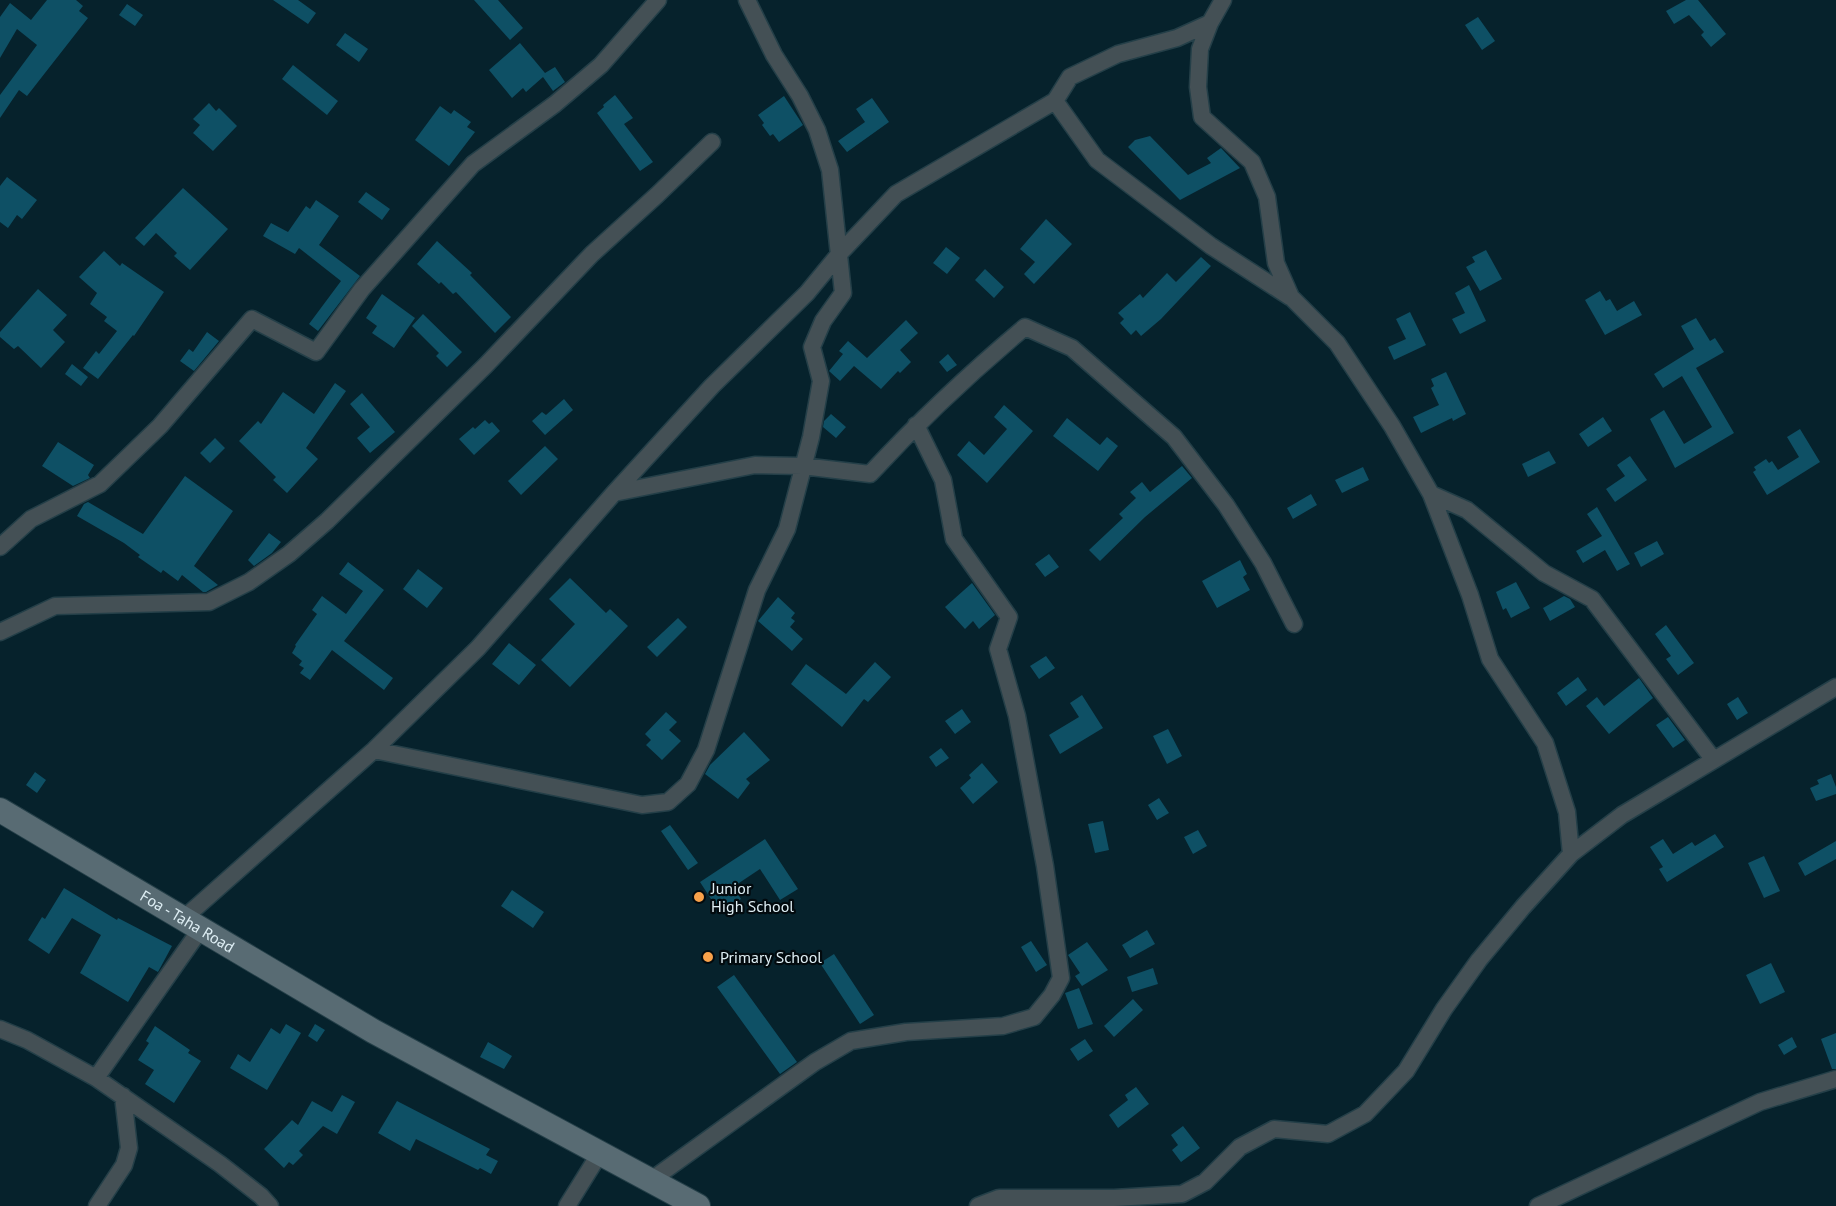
<svg xmlns="http://www.w3.org/2000/svg" width="1836" height="1206" font-family="'PT Sans',sans-serif">
  <style>
    .building { fill: #0e5065 }
    .lines { fill: none; stroke-linecap: round; stroke-linejoin: round }
    .street-casing { stroke: #243f48; stroke-width: 19 }
    .secondary-casing { stroke: #243f48; stroke-width: 26 }
    .street { stroke: #445055; stroke-width: 16 }
    .secondary { stroke: #586b73; stroke-width: 24 }
    .poi-dot { fill: #f8a14a; stroke: #020a0e; stroke-width: 2 }
    .labels { text-anchor: middle; dominant-baseline: central; stroke-width: 4.5; stroke-linejoin: round; paint-order: stroke }
    .poi-label { font-size: 16px; fill: #deeef4; stroke: #020a0e; text-anchor: start }
    .street-label { font-size: 16px; fill: #deeef4; stroke: #020a0e }
  </style>
  <rect width="100%" height="100%" fill="#06222c"/>
  <path class="building" d="M47 0H76L83 6 79 11 88 18 27 96 19 90 0 118V95L37 45 17 29 0 58V17L10 3 31 20Z
    M273 0H298L316 13 308 24Z
    M474 0H498L523 28 510 40Z
    M1686 0H1698L1726 34 1711 47 1701 35 1704 32 1689 15 1674 24 1666 11Z
    M127 4 143 15 135 26 119 15Z
    M1478 17 1495 41 1482 50 1465 25Z
    M345 33 368 49 359 62 336 45Z
    M520 43 545 73 555 67 565 82 553 91 543 77 526 92 523 88 512 98 489 70Z
    M293 65 338 101 327 115 282 79Z
    M615 95 633 118 624 124 653 162 640 171 597 113 604 107 603 105Z
    M784 96 803 125 779 142 773 134 770 136 762 125 764 123 758 115Z
    M872 98 889 122 847 152 838 141 865 122 856 109Z
    M209 103 216 111 219 108 237 126 213 151 193 133 200 125 193 119Z
    M440 106 451 114 454 110 471 122 467 127 475 132 449 166 415 140Z
    M1150 136 1188 175 1211 163 1207 158 1221 148 1240 168 1180 200 1128 147 1135 140Z
    M7 177 37 200 22 219 17 215 8 228 0 222V186Z
    M183 188 228 229 190 270 174 256 177 253 156 233 144 246 135 238Z
    M366 192 390 209 382 220 358 202Z
    M316 200 339 216 319 245 360 276 318 331 309 324 341 281 299 248 295 254 263 236 271 223 288 232 306 206 310 209Z
    M1046 219 1072 244 1034 284 1024 274 1035 262 1020 249Z
    M437 241 472 273 470 275 511 317 495 333 456 292 453 294 441 282 439 284 417 264Z
    M946 247 960 258 947 274 933 263Z
    M1486 250 1502 279 1480 291 1466 267 1475 262 1472 257Z
    M104 251 120 266 122 263 164 292 134 336 133 335 98 379 83 368 96 351 99 354 117 331 104 321 107 317 90 304 97 293 79 277Z
    M1201 257 1211 266 1161 319 1141 336 1136 330 1131 335 1120 323 1124 319 1118 313 1140 294 1143 298 1167 273 1176 282Z
    M985 269 1004 287 994 298 975 280Z
    M1469 285 1486 321 1460 334 1452 319 1465 313 1455 293Z
    M38 289 67 315 53 330 65 342 41 368 18 346 14 349 0 337V332Z
    M1600 291 1606 301 1610 299 1617 311 1634 301 1642 315 1605 335 1585 300Z
    M382 294 415 318 394 348 372 333 377 326 366 318Z
    M1410 312 1426 345 1394 360 1388 347 1406 339 1396 319Z
    M423 314 462 352 447 367 436 356 439 353 412 326Z
    M1696 318 1710 341 1715 338 1724 352 1696 368 1734 433 1675 468 1650 419 1664 410 1684 444 1712 427 1682 376 1663 388 1654 374 1694 349 1681 326Z
    M906 320 918 333 900 350 911 362 900 373 898 371 881 389 854 366 840 381 829 371 843 354 839 351 848 341 867 358Z
    M207 332 219 341 194 371 180 361 189 349 193 352Z
    M948 354 957 365 947 372 939 362Z
    M72 364 88 377 81 386 65 374Z
    M1446 372 1466 414 1453 421 1452 418 1421 433 1413 417 1439 405 1431 388 1434 386 1431 379Z
    M335 383 346 391 306 448 318 459 287 493 273 480 276 477 239 441 258 421 261 424 283 392 314 414Z
    M362 393 395 432 370 453 357 438 370 427 350 404Z
    M564 399 573 410 545 435 532 421 542 412 546 415Z
    M1004 405 1033 431 987 483 957 455 969 441 984 455 1007 429 994 417Z
    M831 414 846 427 836 438 823 427 824 421Z
    M1603 417 1612 431 1588 447 1579 434Z
    M1067 418 1100 445 1107 437 1118 446 1098 471 1053 436Z
    M485 420 489 424 492 422 500 431 474 455 459 439 473 427 475 429Z
    M1800 429 1820 462 1767 495 1753 472 1756 470 1754 467 1766 459 1769 463 1772 461 1778 470 1799 457 1787 437Z
    M215 438 225 448 210 463 200 453Z
    M58 442 94 465 88 475 90 478 73 486 42 466Z
    M545 446 558 459 521 495 508 481Z
    M1549 451 1556 463 1528 477 1522 464Z
    M1630 456 1647 480 1615 502 1606 489 1625 476 1617 465Z
    M1182 466 1192 478 1145 517 1100 561 1089 550 1123 518 1119 514 1136 498 1130 492 1142 482 1150 492Z
    M1363 467 1369 480 1342 493 1335 480Z
    M185 476 233 511 194 566 218 585 206 592H203L182 575 178 581 163 570 161 573 138 557 140 555 124 543 77 516 84 504 88 502 143 534Z
    M1311 494 1317 505 1293 519 1287 508Z
    M1597 507 1630 564 1617 571 1605 550 1583 563 1576 551 1602 536 1587 514Z
    M269 533 281 542 272 553 254 566 248 560Z
    M1657 541 1664 554 1641 567 1634 553Z
    M1049 554 1059 567 1045 577 1035 564Z
    M1240 560 1247 574 1243 577 1250 590 1217 608 1202 581Z
    M348 562 384 590 344 641 393 678 384 690 332 650 310 680 300 673 304 668 299 665 302 661 292 653 296 646 295 645 317 614 312 610 322 596 346 614 363 591 339 574Z
    M418 569 443 588 427 608 403 589Z
    M570 578 606 613 610 609 628 626 570 687 541 660 575 624 549 599Z
    M1516 582 1530 608 1511 618 1506 608 1503 610 1496 592Z
    M972 583 995 615 979 629 973 621 965 629 945 607Z
    M1564 596 1570 599 1575 607 1550 621 1543 608Z
    M778 597 795 613 791 618 795 621 790 627 803 639 792 651 758 621Z
    M678 618 687 627 657 657 647 647Z
    M1666 625 1694 663 1678 675 1666 659 1671 656 1655 634Z
    M509 643 536 665 519 685 492 664Z
    M1046 656 1055 668 1039 679 1030 666Z
    M875 662 891 677 868 702 864 699 842 727 791 684 806 664 846 694Z
    M1578 677 1587 690 1566 706 1557 693Z
    M1639 678 1653 698 1609 734 1586 706 1597 697 1604 706Z
    M1082 695 1103 728 1060 754 1049 735 1079 717 1070 703Z
    M1738 697 1748 713 1737 720 1727 704Z
    M962 709 971 722 955 734 945 721Z
    M666 712 677 722 669 730 681 741 662 760 646 745 651 740 645 734Z
    M1668 717 1685 740 1673 748 1656 725Z
    M1168 729 1182 756 1167 764 1153 736Z
    M744 732 770 760 746 779 750 783 738 799 705 774 710 765Z
    M941 748 949 758 936 767 929 757Z
    M982 763 998 782 973 804 960 788 971 778 969 775Z
    M35 772 46 780 37 793 26 785Z
    M1831 774 1836 787V794L1816 801 1810 788 1819 784 1817 780Z
    M1159 798 1169 813 1157 820 1148 805Z
    M1103 821 1109 850 1095 853 1088 824Z
    M670 825 698 863 688 870 661 831Z
    M1198 830 1207 846 1193 854 1184 837Z
    M1715 834 1724 847 1667 882 1659 869 1663 867 1650 847 1663 839 1673 854 1692 842 1695 846Z
    M765 839 798 889 780 900 760 869 733 887 741 899 720 913 700 882Z
    M1836 841V859L1805 876 1798 863Z
    M1764 856 1780 891 1764 898 1748 863Z
    M64 888 117 920 118 918 172 946 158 972 149 967 128 1002 80 973 101 935 72 918 49 954 28 940 42 917 45 919Z
    M512 890 544 912 533 928 501 906Z
    M1147 930 1155 944 1130 958 1122 945Z
    M1031 941 1047 965 1036 972 1021 947Z
    M1087 942 1108 970 1082 986 1075 976 1080 973 1068 955Z
    M834 954 874 1015 860 1024 820 963Z
    M1771 963 1785 992 1760 1004 1746 975Z
    M1153 968 1158 984 1132 992 1127 977Z
    M734 975 797 1062 780 1074 717 987Z
    M1079 988 1093 1024 1078 1029 1065 993Z
    M1133 999 1143 1010 1114 1037 1104 1026Z
    M286 1024 301 1033 267 1090 230 1068 238 1054 250 1062 271 1028 280 1034Z
    M315 1024 325 1030 317 1042 308 1036Z
    M155 1026 190 1050 188 1053 201 1061 174 1103 145 1084 154 1070 138 1060 149 1043 146 1041Z
    M1836 1033V1069H1832L1821 1039Z
    M1792 1037 1797 1047 1784 1055 1778 1045Z
    M1085 1039 1093 1051 1078 1061 1070 1049Z
    M488 1042 512 1056 504 1069 480 1057Z
    M1136 1087 1149 1104 1118 1128 1109 1115 1128 1100 1125 1095Z
    M342 1095 355 1102 337 1134 323 1126 299 1151 303 1155 293 1165 289 1162 284 1168 264 1149 292 1120 298 1125 312 1101 332 1112Z
    M397 1101 490 1149 486 1155 498 1161 491 1174 480 1168 478 1170 416 1139 410 1151 378 1133Z
    M1183 1126 1200 1148 1181 1162 1172 1150 1178 1145 1171 1135Z"/>
  <g class="lines">
    <g class="street-casing">
      <path id="street" d="M1223 0 1210 23 1200 49 1198 87 1202 117 1252 162 1267 197 1276 263 1291 297 1337 343 1392 426 1431 494 1470 595 1490 659 1545 743 1567 812 1571 854
        M1055 101 1097 160 1211 246 1290 297
        M614 493 755 465 802 466 870 474C919 421 970 373 1025 327L1072 348 1174 437 1226 505 1263 563 1294 624
        M1431 494 1467 510 1544 573 1592 599 1713 759
        M0 547 31 519 100 484 160 426 252 319 316 352 362 289 473 164 555 104 601 65 658 0
        M0 632 55 606 209 602 249 582 289 554 327 521 486 365 592 254 657 195 712 142
        M374 750 642 805 668 802 688 784 706 750 757 590 787 529 811 437 821 381 812 347 823 321 843 293 830 170 817 130 800 96 774 55 747 0
        M183 919 374 750 478 648 614 493 712 386 807 293 840 253 896 194 1055 101 1070 77 1118 54 1177 38 1210 23
        M0 1029 27 1040 96 1078 200 930
        M96 1078 220 1164 261 1196 270 1206
        M650 1181 815 1062 851 1041 906 1032 1003 1026 1034 1017 1052 995 1061 978 1045 866 1017 716 998 649 1009 617 954 539 943 480 916 425
        M97 1206 124 1165 129 1148 123 1096
        M567 1206 600 1153
        M978 1206 999 1198H1114L1182 1194 1205 1182 1240 1147 1274 1129 1328 1134 1365 1114 1406 1071 1444 1009 1479 960 1523 907 1571 854 1622 815 1836 687
        M1538 1206 1760 1102 1836 1079"/>
    </g>
    <g class="secondary-casing">
      <g id="secondary">
        <path id="s1" d="M0 810 373 1031 698 1206"/>
      </g>
    </g>
    <use href="#street" class="street"/>
    <use href="#secondary" class="secondary"/>
  </g>
  <g class="poi-dot">
    <circle cx="699" cy="897" r="6"/>
    <circle cx="708" cy="957" r="6"/>
  </g>
  <g class="labels">
    <g class="poi-label">
      <text x="711" y="888">Junior<tspan x="711" dy="18">High School</tspan></text>
      <text x="720" y="957">Primary School</text>
    </g>
    <g class="street-label">
      <text stroke="none"><textPath href="#s1" startOffset="218">Foa - Taha Road</textPath></text>
    </g>
  </g>
</svg>
